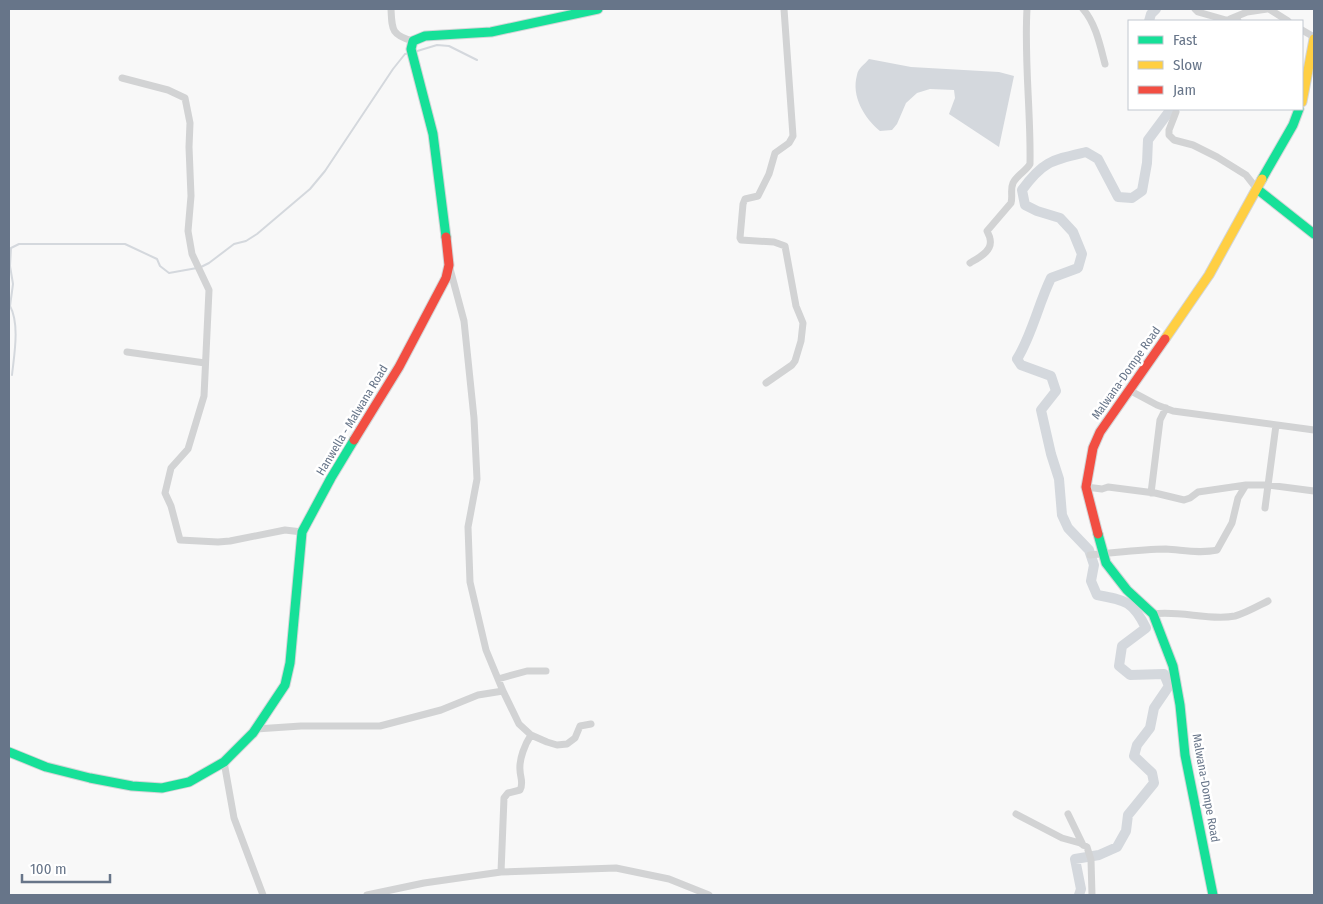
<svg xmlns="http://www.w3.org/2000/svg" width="1323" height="904" font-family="'Fira Sans Condensed',sans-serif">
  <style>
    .water { fill: #d4d8dd }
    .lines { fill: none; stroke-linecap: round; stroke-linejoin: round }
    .stream { stroke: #d4d8dd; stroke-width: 2 }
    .river { stroke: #d4d8dd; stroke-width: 10 }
    .fast-casing { stroke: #d3d5d7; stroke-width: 11 }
    .slow-casing { stroke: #d3d5d7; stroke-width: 11 }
    .jam-casing { stroke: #d3d5d7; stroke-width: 11 }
    .street { stroke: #d2d3d4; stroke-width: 7 }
    .fast { stroke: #16e098; stroke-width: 9 }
    .slow { stroke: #ffcf43; stroke-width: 9 }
    .jam { stroke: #f24e42; stroke-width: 9 }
    .labels { text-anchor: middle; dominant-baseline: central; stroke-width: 5; stroke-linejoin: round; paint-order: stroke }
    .street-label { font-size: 12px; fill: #677589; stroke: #fff }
  </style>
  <rect width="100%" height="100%" fill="#f8f8f8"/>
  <path class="water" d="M869 59 911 67 999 72 1014 76 999 147 949 114 955 98 954 90 930 89 917 93 906 103 897 124 892 130 880 131C864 118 851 96 857 75 858 68 865 64 869 59Z"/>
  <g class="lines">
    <path class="stream" d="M414 52 437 45 449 46 477 60
      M201 267 209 263 234 244 246 241 257 234 310 189 325 171 393 69 405 54 410 53
      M9 306H10L13 284 10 266 11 248 19 244H125L157 259 160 266 169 273 197 268
      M10 306C20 324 14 356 12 375"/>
    <path class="river" d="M1149 21 1151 14 1156 9
      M1079 895 1081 889 1075 859 1099 855 1117 847 1126 831 1128 815 1154 783 1152 773 1134 756 1137 745 1150 728 1154 708 1169 686 1164 674 1130 675 1119 666 1122 646 1146 628C1133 601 1125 600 1097 595L1091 581 1094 565 1089 550 1068 528 1062 515 1059 479 1051 454 1041 410 1056 391 1051 376 1021 365 1017 359C1032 335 1038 305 1051 278L1078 268 1082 254 1073 232 1060 218 1037 211 1025 205 1022 190C1043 161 1052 160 1086 152L1098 159 1118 197 1132 198 1142 191 1147 163 1148 140 1171 109"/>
    <g class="fast-casing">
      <path id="fast" d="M1262 179 1293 125 1299 109
        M1257 189 1314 234
        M446 237 433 134 411 49 413 41 425 36 491 32 598 9
        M1098 534 1106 563 1127 590 1153 614 1173 666 1180 705 1185 755 1213 895
        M9 752 46 767 90 778 132 786 162 788 189 782 224 762 253 733 285 685 290 663 302 532 331 478 354 440"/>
    </g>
    <g class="slow-casing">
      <path id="slow" d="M1302 102 1314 39
        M1165 339 1209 275 1262 179"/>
    </g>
    <g class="jam-casing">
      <path id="jam" d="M354 440 399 367 446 278 449 265 446 237
        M1098 534 1086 487 1093 448 1100 432 1165 339"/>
    </g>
    <path class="street" d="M391 9C392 29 391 35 413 41
      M1083 9C1096 24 1100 45 1105 64
      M1195 9 1198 12 1226 20 1238 21
      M1269 9 1288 21
      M1230 19 1247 12 1267 9
      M1302 30 1314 37
      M122 78 168 90 185 98 190 123 189 147 191 196 188 231 192 254 209 290 204 396 188 449 171 468 165 493 171 506 180 540 218 542 230 541 285 530 302 532
      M1176 112 1169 130V135L1174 140 1193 145 1217 157 1246 175 1257 189
      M970 263C978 258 993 251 990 239 990 236 988 234 987 231L1011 203C1013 196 1010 190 1013 183 1017 175 1026 171 1030 164 1031 112 1024 61 1027 9
      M449 265 464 321 474 418 477 479 468 527 470 582 486 650 503 691 519 724 531 735 547 742 557 745 567 744 575 738 580 726 591 724
      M127 352 205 363
      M766 383 792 365 795 361 801 341 803 323 796 306 785 246 774 242 741 240 740 238 743 204 745 199 758 196 769 174 775 153 789 143 793 136 784 9
      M1129 390 1157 405 1173 411 1314 430
      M1086 487 1102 489 1108 487 1155 493 1184 500 1190 498 1198 492 1246 485
      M1151 493 1160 420 1166 408
      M1265 508 1276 425
      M1090 555C1115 553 1141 549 1166 549 1183 550 1200 554 1217 550L1232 523 1238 498 1246 485H1268L1314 491
      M1153 614C1179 610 1210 621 1235 616 1246 613 1258 606 1268 601
      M498 679 527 671H546
      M256 729 301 726H380L441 710 478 695 503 691
      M224 762 234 818 263 895
      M1016 814 1062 838 1080 843 1087 847 1091 860 1092 895
      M1068 814 1083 845
      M501 872 504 798 508 793 520 790C524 783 520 777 520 770 519 759 525 744 531 735
      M367 895 424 883 501 872 616 868 669 879 709 895"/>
    <use href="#fast" class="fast"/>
    <use href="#slow" class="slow"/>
    <use href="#jam" class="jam"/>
  </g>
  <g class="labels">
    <g class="street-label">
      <text transform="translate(1126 373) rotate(-55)">Malwana-Dompe Road</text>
      <text transform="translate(352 420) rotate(-59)">Hanwella - Malwana Road</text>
      <text transform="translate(1206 788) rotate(80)">Malwana-Dompe Road</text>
    </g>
  </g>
  <rect width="1323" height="904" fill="none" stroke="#677589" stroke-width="20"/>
  <rect x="1128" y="20" width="175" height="90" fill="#ffffff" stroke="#c2c8d0"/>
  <rect x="1138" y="36" width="25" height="8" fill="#16e098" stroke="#c2c8d0"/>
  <text x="1173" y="45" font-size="15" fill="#677589">Fast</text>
  <rect x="1138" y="61" width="25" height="8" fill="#ffcf43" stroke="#c2c8d0"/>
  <text x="1173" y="70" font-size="15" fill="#677589">Slow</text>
  <rect x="1138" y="86" width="25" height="8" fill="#f24e42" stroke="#c2c8d0"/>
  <text x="1173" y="95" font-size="15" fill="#677589">Jam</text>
  <path d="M22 874v8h88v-8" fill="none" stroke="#677589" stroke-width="2.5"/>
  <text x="30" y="874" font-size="15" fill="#677589" stroke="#ffffff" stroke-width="4" paint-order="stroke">100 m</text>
</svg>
